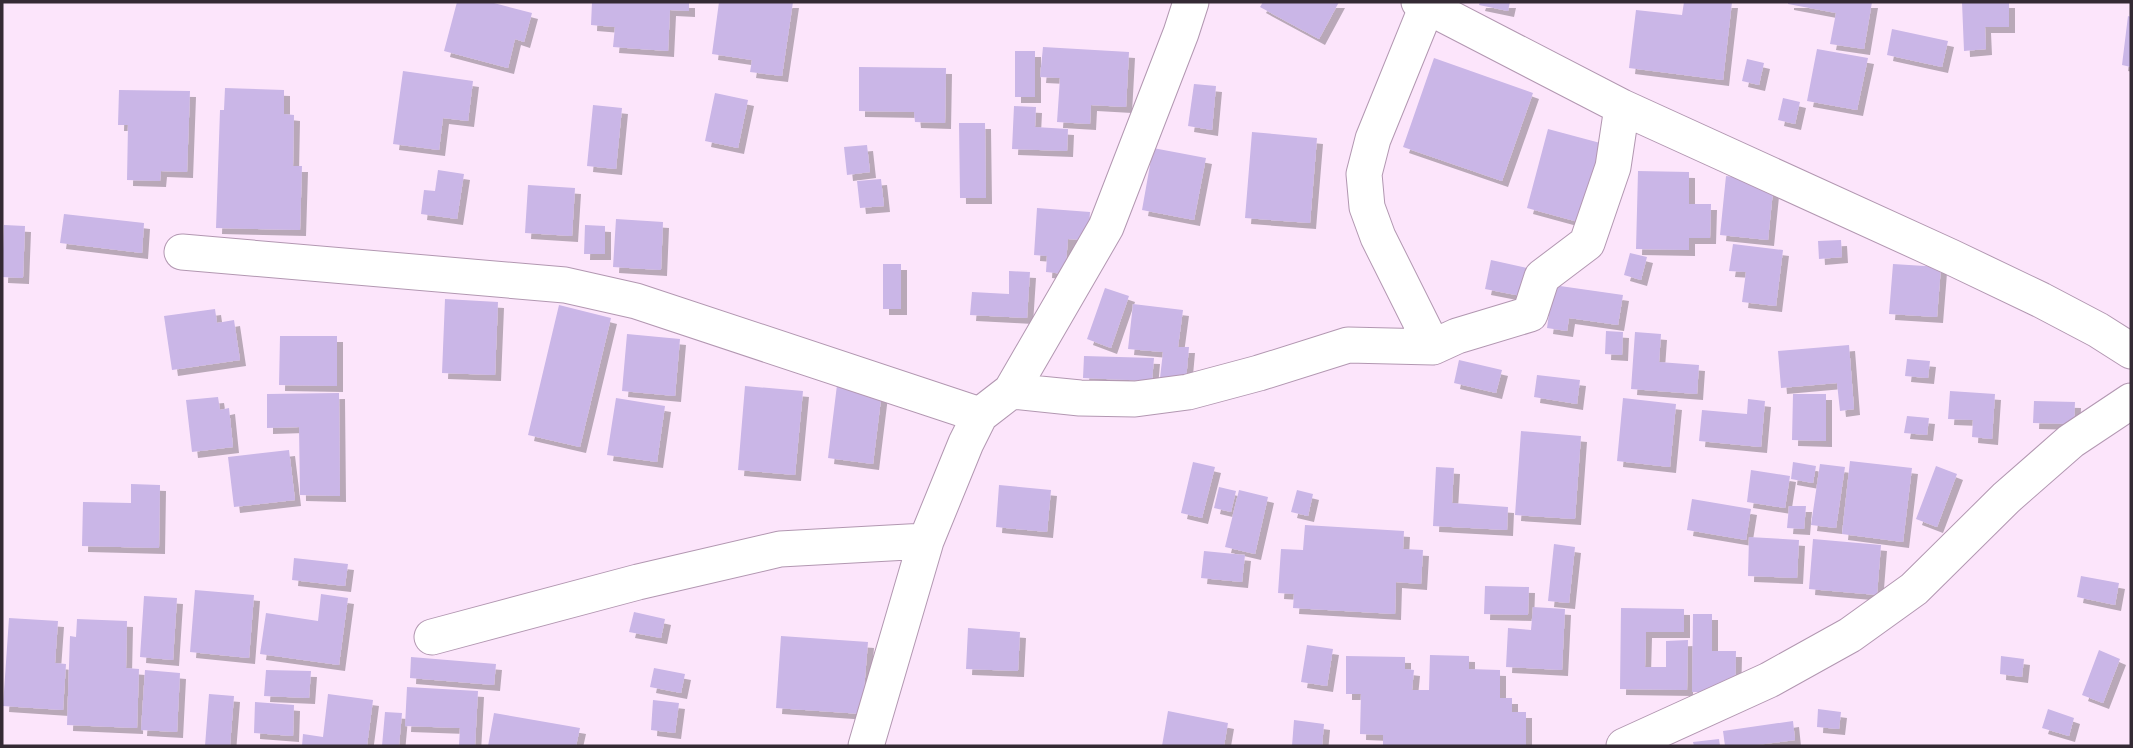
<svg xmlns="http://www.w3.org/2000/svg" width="2133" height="748" font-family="'Titillium Web',sans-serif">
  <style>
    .building { fill: #cab6e7; filter: url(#shadow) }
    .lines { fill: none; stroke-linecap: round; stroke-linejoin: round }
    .minor-casing { stroke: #b297b1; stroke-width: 37 }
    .minor { stroke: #fff; stroke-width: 35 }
  </style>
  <defs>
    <filter id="shadow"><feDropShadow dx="6" dy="6" stdDeviation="0" flood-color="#0004"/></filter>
  </defs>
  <rect width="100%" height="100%" fill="#fce5fb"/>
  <path class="building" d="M457 2H490L532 13 524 42 515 39 508 68 444 51Z
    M592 2H689V11L670 10 668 51 613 47 615 27 591 25Z
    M719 2H793L782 76 750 72 752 60 712 54Z
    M1263 2H1339L1319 39 1260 7Z
    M1480 2H1510L1508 11 1479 5Z
    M1684 2H1732L1723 80 1629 68 1636 10 1682 15Z
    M1788 2H1872L1864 49 1830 44 1836 13 1788 4Z
    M1962 2H2009V27H1985L1986 49 1964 51Z
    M2128 16 2131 17V67L2122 65Z
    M1892 29 1948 41 1942 67 1887 55Z
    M1043 47 1129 52 1126 107 1091 105 1090 124 1057 122 1060 78 1040 77Z
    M1817 49 1868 58 1857 110 1807 101Z
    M1015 51H1035V97H1015Z
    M1434 58 1533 93 1502 181 1403 147Z
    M1747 59 1764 63 1759 85 1742 81Z
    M859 67 946 68 945 123 915 122 914 112 859 111Z
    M403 71 473 81 468 121 443 118 439 150 393 144Z
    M1194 84 1216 86 1212 130 1188 126Z
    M225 88 284 90V114L294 115 293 166H302L300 230 216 228 220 110H224Z
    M119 90 190 91 187 172 161 171 160 181 127 180 128 125H118Z
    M715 93 748 100 738 148 705 141Z
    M1783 98 1800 102 1795 124 1778 120Z
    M593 105 622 108 616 169 587 166Z
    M1014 106 1036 107 1035 127 1068 129 1067 151 1012 149Z
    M959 123H985L986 198H960Z
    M1548 129 1604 144 1582 223 1527 208Z
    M1252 132 1317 138 1310 223 1245 218Z
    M867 145 870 172 847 175 844 147Z
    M1153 148 1206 158 1194 220 1142 210Z
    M438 170 464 174 457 219 421 214 424 190 435 191Z
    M1638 171 1689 172V204H1711L1710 238H1689V250L1636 249Z
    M1726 176 1774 181 1768 240 1720 235Z
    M881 179 884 206 860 208 857 181Z
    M528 185 575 188 572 236 525 233Z
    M1037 208 1090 212 1088 240 1068 239 1065 274 1046 272 1047 256 1034 255Z
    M64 214 144 223 142 253 60 243Z
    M616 219 663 222 661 270 613 267Z
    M4 225 25 226 23 278 2 277Z
    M585 225 605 226V254H584Z
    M1841 240 1842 257 1819 259 1818 241Z
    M1733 244 1783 250 1776 306 1742 302 1746 272 1729 271Z
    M1630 253 1647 257 1641 280 1624 275Z
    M1491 260 1527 268 1521 296 1485 289Z
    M883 264H901V309H883Z
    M1893 264 1941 267 1937 317 1889 314Z
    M1009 271 1030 272 1027 318 970 315 972 292 1009 294Z
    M1553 285 1623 295 1618 325 1569 318 1567 331 1547 328Z
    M1105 288 1129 296 1111 348 1087 339Z
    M445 299 498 302 495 375 442 373Z
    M1133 304 1183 310 1178 347H1189L1186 380 1160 378 1163 352 1128 349Z
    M559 305 611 318 580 447 528 435Z
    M215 309 217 323 234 320 240 360 172 370 164 316Z
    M1606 331 1623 332 1622 355 1605 354Z
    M1635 332 1661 334 1659 362 1699 365 1697 394 1631 389Z
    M627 334 680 339 675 396 622 391Z
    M280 336H337V386L279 385Z
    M1849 345 1854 409 1840 411 1837 383 1781 388 1778 351Z
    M1084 356 1154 358 1152 381 1083 378Z
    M1907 359 1930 361 1928 378 1905 376Z
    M1459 360 1502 370 1496 393 1454 383Z
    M1537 375 1580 380 1577 404 1534 397Z
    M837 385 882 391 873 464 828 458Z
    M745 386 803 391 795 475 738 470Z
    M1950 391 1995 394 1992 439 1972 437 1973 420 1948 419Z
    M339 393 340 496 300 495 299 427 267 428V394Z
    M1793 394H1826V441L1792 440Z
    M218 397 220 410 229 408 233 447 192 452 186 400Z
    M616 398 665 406 657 462 607 455Z
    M1623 398 1676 404 1670 467 1617 461Z
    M1748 399 1765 401 1761 447 1699 441 1702 410 1747 414Z
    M2034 401 2075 402 2074 424 2033 423Z
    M1907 416 1929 418 1927 435 1904 433Z
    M1521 431 1581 436 1575 519 1515 515Z
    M289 450 295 500 234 507 228 457Z
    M1850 461 1912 468 1903 542 1842 534Z
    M1193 462 1215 467 1202 518 1181 513Z
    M1793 462 1816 466 1813 483 1791 479Z
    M1820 464 1845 467 1836 528 1811 525Z
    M1936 466 1957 474 1937 527 1916 519Z
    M1436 467 1454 468 1452 503 1508 507 1507 530 1433 526Z
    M1751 470 1790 476 1785 508 1747 502Z
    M131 484 160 485 159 548 82 546 83 502 131 503Z
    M999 485 1051 490 1047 532 996 527Z
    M1219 487 1236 491 1231 512 1214 508Z
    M1239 490 1268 497 1255 554 1225 547Z
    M1297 490 1313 494 1308 516 1291 512Z
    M1692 499 1751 509 1746 540 1687 530Z
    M1789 506H1806L1804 529 1787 528Z
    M1305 525 1404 531 1403 549 1423 550 1421 584 1396 582 1395 614 1293 608 1294 594 1278 593 1281 549 1303 550Z
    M1749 537 1799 540 1797 578 1748 576Z
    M1813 539 1881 545 1877 595 1809 589Z
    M1554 544 1575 547 1569 603 1548 601Z
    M1204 551 1245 555 1242 582 1201 578Z
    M294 558 348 564 345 586 292 580Z
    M2081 576 2119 583 2115 605 2077 597Z
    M1485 586 1529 587 1528 615 1484 614Z
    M195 590 254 595 249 658 190 652Z
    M321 594 348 598 339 665 260 654 266 613 318 621Z
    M144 596 177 598 173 660 140 657Z
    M1533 607 1565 609 1562 670 1506 667 1508 628 1531 630Z
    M1621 608 1684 609V632H1646L1645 667H1666V641L1688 640 1687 690 1620 689Z
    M634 612 665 619 661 638 629 632Z
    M1693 614H1712V651H1736L1735 692H1692Z
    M9 618 58 621 55 663 66 664 63 710 3 706Z
    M77 619 127 621 126 668 139 669 137 728 67 725 70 636 76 637Z
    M968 628 1020 632 1018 671 966 669Z
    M781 636 868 642 862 714 776 708Z
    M1307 645 1333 649 1327 686 1301 682Z
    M2099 650 2120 659 2103 703 2082 695Z
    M1430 655 1469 656V669L1500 670V698H1512V712H1526V746H1383V735L1360 734 1361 694H1346V656L1405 657V669L1414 670 1412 690H1429Z
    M2001 656 2024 659 2022 677 2000 674Z
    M411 657 496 664 494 685 410 678Z
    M654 668 685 674 681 693 650 687Z
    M145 670 180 673 177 732 141 730Z
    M266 670 311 671 309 698 264 696Z
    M407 687 478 691 475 746H459L460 728 405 726Z
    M209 694 234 696 230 746H205Z
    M328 694 373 700 367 746H302L303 734 323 737Z
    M653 700 679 703 675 733 651 730Z
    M255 702 294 705 293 736 254 733Z
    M1818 709 1841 712 1839 729 1817 727Z
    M2048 709 2074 718 2069 736 2042 728Z
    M1168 711 1228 723 1224 746H1162Z
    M385 712 402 713 399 746H382Z
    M494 713 580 728 576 746H488Z
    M1294 720 1324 724 1322 746H1292Z
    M1793 721 1795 740 1749 746H1725L1723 731Z
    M1719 739 1720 746H1694L1693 742Z"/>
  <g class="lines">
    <g class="minor-casing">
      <path id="minor" d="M1419 2 1622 107 1951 257 2041 300 2098 330 2131 351
        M1427 6 1373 139 1364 174 1367 207 1378 237 1433 347
        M182 252 565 285 636 301 980 415
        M1011 391 1080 398 1135 399 1188 392 1259 373 1348 345 1433 347 1457 336 1530 314 1542 277 1587 243 1613 167 1622 107
        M432 637 638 582 780 549 926 541
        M866 746 926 541 966 443 980 415 1011 391 1106 227 1181 33 1191 2
        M1624 746 1769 680 1850 635 1914 589 2006 498 2071 441 2131 401"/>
    </g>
    <use href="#minor" class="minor"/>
  </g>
  <rect width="2133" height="748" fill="none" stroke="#342a34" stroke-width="7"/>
</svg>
